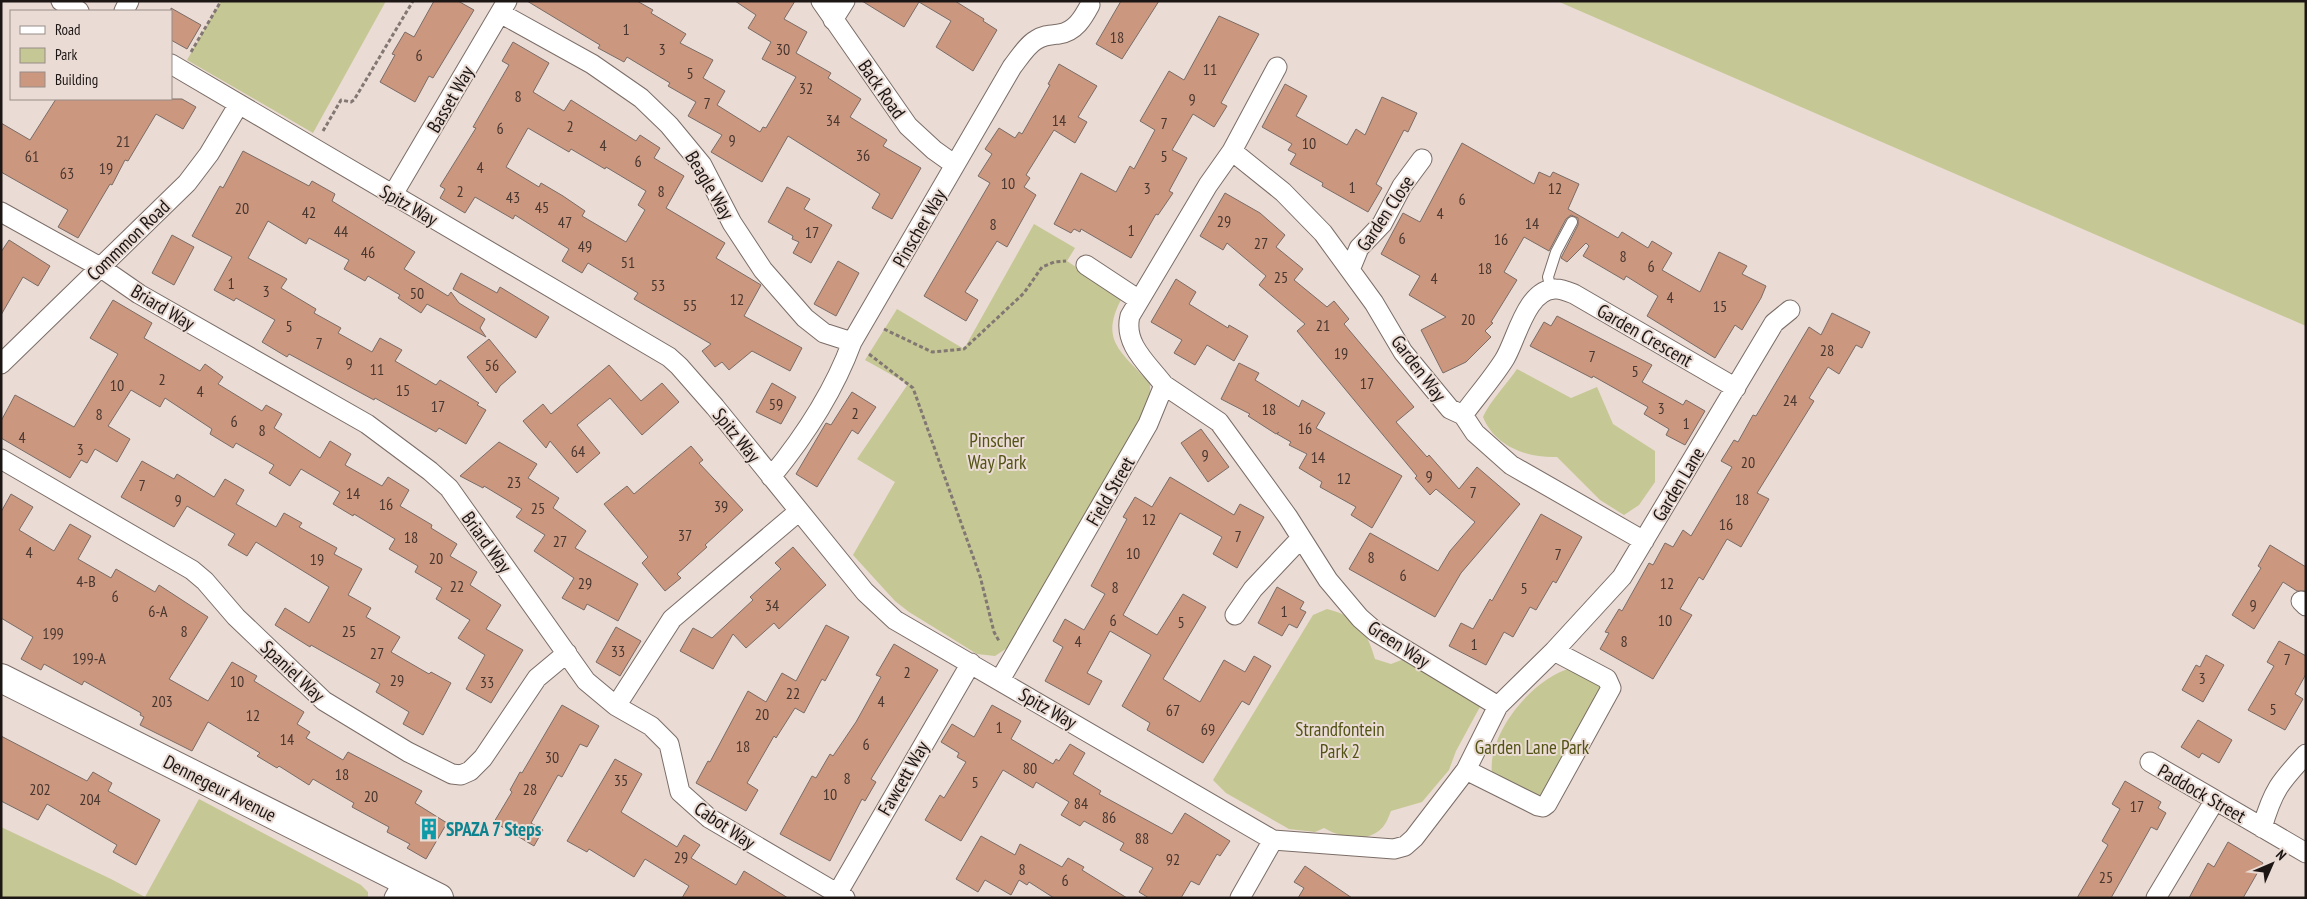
<svg xmlns="http://www.w3.org/2000/svg" width="2307" height="899" font-family="'PT Sans Narrow',sans-serif">
  <style>
    .green { fill: #c5c894 }
    .building { fill: #cb977f; stroke: #7a6c66; fill-rule: evenodd }
    .lines { fill: none; stroke-linecap: round; stroke-linejoin: round }
    .lane-casing { stroke: #7b6d67; stroke-width: 12 }
    .street-casing { stroke: #7b6d67; stroke-width: 21 }
    .secondary-casing { stroke: #7b6d67; stroke-width: 30 }
    .path { stroke: #827773; stroke-width: 3; stroke-dasharray: 4 2.5; stroke-linecap: butt }
    .lane { stroke: #fff; stroke-width: 10 }
    .street { stroke: #fff; stroke-width: 19 }
    .secondary { stroke: #fff; stroke-width: 28 }
    .labels { text-anchor: middle; dominant-baseline: central; stroke-width: 4; stroke-linejoin: round; paint-order: stroke }
    .number-label { font-size: 16px; fill: #48362f }
    .street-label { font-size: 19px; fill: #1c1614; stroke: #eadbd4 }
    .park-label { font-size: 19px; fill: #525315; stroke: #eadbd4 }
    .culture-label { font-size: 19px; font-weight: bold; fill: #0d838f; stroke: #eadbd4; text-anchor: start }
  </style>
  <rect width="100%" height="100%" fill="#eadbd4"/>
  <path class="green" d="M221 1H386L313 133 187 60Z
    M1557 1H2306V326Z
    M1034 224 1075 248 1067 261 1122 298C1098 342 1123 352 1150 384V402L1013 644 995 656 977 654 909 612 895 601 853 555 895 482 857 459 908 384 865 360 897 309 964 349Z
    M1517 369 1571 398 1597 387 1613 424 1655 451V482L1639 505 1624 515 1600 500 1557 457C1528 458 1495 447 1483 417 1490 401 1507 384 1517 369Z
    M1327 609C1356 616 1367 631 1375 659L1391 664 1404 659 1481 705 1456 751 1449 770 1422 802 1391 811C1389 816 1386 824 1382 828 1366 844 1342 838 1324 828L1315 832 1289 829 1226 793 1213 780 1313 615Z
    M1571 668 1600 684 1602 689 1542 795 1538 799 1492 774C1487 733 1533 678 1571 668Z
    M199 799 361 885 368 892V898H1V827L111 879 145 897Z"/>
  <path class="building" d="M434 1H458L474 10 433 78 429 76 415 102 380 82 395 55 392 54 405 32 414 37Z
    M527 1H637L653 10 651 13 686 34 680 43 713 60 703 78 725 91 717 105 760 132 763 127 766 128 796 77 762 59 771 42 748 28 756 15 735 1H795L784 19 807 32 796 53 831 73 828 78 861 99 850 117 887 140 883 146 921 168 892 219 872 208 880 194 788 136 762 182 711 152 722 135 688 116 696 102 668 86 670 83 627 57 624 62 598 48 600 45Z
    M862 1H955L984 19 983 21 997 30 973 71 936 47 951 21 919 2 904 27Z
    M1121 1H1159L1122 59 1096 44Z
    M171 8 201 25 187 49 171 40Z
    M1219 16 1259 34 1221 103 1227 106 1214 127 1193 114 1172 150 1187 158 1169 191 1173 193 1158 215 1156 214 1131 258 1081 229 1080 232 1074 229 1071 233 1054 224 1081 173 1116 192 1130 166 1134 169 1155 130 1140 121 1151 102 1169 71 1184 80Z
    M513 42 549 63 533 92 564 111 571 100 636 141 640 135 660 148 654 158 684 176 666 208 725 243 716 258 761 285 744 316 802 348 790 371 752 351 729 370 722 362 715 367 702 351 711 344 634 299 638 293 588 263 582 273 562 261 569 249 515 215 513 219 475 197 465 213 440 198 445 189 440 186 476 128 473 127 509 65 502 61ZM528 128 569 152 571 149 605 169 606 167 646 191 638 205 645 210 626 242 582 216 585 211 563 196 541 183 539 187 506 167Z
    M1059 64 1097 86 1078 117 1087 122 1075 143 1054 130 1026 175 1030 178 1024 187 1036 195 1007 247 997 241 965 292 978 300 966 321 924 296 990 183 978 176 992 154 985 149 999 128 1015 138 1019 132 1022 134 1050 85 1048 84Z
    M1285 84 1307 96 1296 116 1347 145 1356 129 1365 135 1382 97 1417 113 1408 132 1404 130 1376 184 1382 188 1368 212 1322 186 1323 183 1290 164 1296 154 1288 150 1292 144 1262 127Z
    M56 99H182L196 107 183 129 156 114 128 161 125 160 112 185 110 184 78 238 58 227 68 210 1 172V123L30 140Z
    M1462 143 1534 184 1539 172 1550 177 1553 172 1579 184 1568 209 1618 238 1622 232 1648 248 1652 241 1672 253 1662 270 1700 292 1719 252 1747 266 1742 274 1766 286 1761 298 1742 330 1735 325 1715 358 1647 316 1658 296 1626 276 1624 280 1583 256 1589 246 1586 243 1567 262 1561 258 1578 225V218L1571 215 1566 219 1549 251 1524 237 1504 272 1517 280 1491 322 1493 323 1485 331 1491 337 1466 362 1443 373 1421 330 1446 317 1409 295 1420 276 1381 254 1403 213 1420 222Z
    M243 151 309 186 312 181 335 194 332 201 415 252 404 269 448 296 451 292 459 303 485 319 480 328 486 337 427 304 421 313 398 298 400 295 368 276 365 281 344 269 349 260 309 238 306 244 268 221 248 258 287 279 281 288 316 309 314 313 341 328 338 333 372 352 380 338 402 350 395 361 436 385 440 380 479 403 477 405 486 410 466 444 439 428 436 432 375 398 374 400 289 354 287 357 262 342 275 320 236 298 234 301 214 290 232 257 192 236 220 186 223 188Z
    M787 187 810 199 804 209 832 225 811 263 793 253 799 242 792 239 793 236 768 222Z
    M1225 193 1260 213 1285 235 1276 247 1303 269 1294 280 1327 307 1334 301 1349 319 1344 324 1414 407 1396 422 1427 457 1429 455 1459 489 1477 467 1520 504 1461 573 1435 617 1349 569 1370 533 1438 571 1450 551 1475 522 1436 489 1430 495 1415 478 1417 476 1297 331 1305 324 1259 285 1266 276 1227 243 1223 250 1200 236Z
    M172 235 194 247 174 285 152 273Z
    M9 240 50 266 38 286 23 277 1 315V252Z
    M838 261 859 273 836 316 814 304Z
    M461 273 497 293 500 287 549 317 536 338 453 289Z
    M1176 279 1196 292 1189 304 1228 328 1229 325 1248 336 1234 361 1207 345 1195 365 1174 353 1182 340 1151 322Z
    M113 300 152 323 144 338 200 371 205 364 223 377 218 384 262 411 266 405 282 414 274 428 320 458 330 441 351 454 345 465 382 486 388 477 409 490 400 506 432 525 431 528 457 544 450 556 477 572 470 585 501 605 486 629 523 650 491 703 466 689 485 655 458 638 470 620 436 599 442 588 415 572 418 566 389 549 395 539 354 514 353 516 333 504 340 492 301 469 290 486 269 473 274 465 236 443 233 448 210 434 212 429 165 398 160 407 131 390 108 426 130 439 117 462 95 449 87 463 81 460 70 478 1 438V421L15 395 74 427 118 354 90 338Z
    M1832 313 1870 332 1862 348 1856 345 1839 374 1828 367 1809 398 1814 401 1757 493 1769 499 1741 547 1727 539 1703 580 1699 577 1680 609 1692 615 1653 679 1600 649 1609 633 1605 632 1619 609 1622 611 1649 563 1653 565 1665 543 1673 547 1683 530 1691 536 1732 467 1721 461 1734 440 1738 442 1753 415 1756 416 1809 327 1821 335Z
    M1557 316 1652 365 1642 382 1683 405 1686 400 1705 411 1685 445 1666 435 1669 429 1644 414 1648 407 1593 376 1592 378 1530 346 1544 322 1551 326Z
    M489 339 516 372 500 386 496 393 467 357Z
    M1239 363 1259 373 1255 380 1299 407 1302 400 1325 413 1316 428 1402 476 1372 528 1351 515 1356 507 1320 487 1322 482 1299 468 1307 454 1289 445 1291 442 1277 434 1279 432 1276 434 1248 416 1250 414 1221 399Z
    M609 365 641 401 662 383 679 402 642 435 610 398 577 425 600 453 577 473 550 441 546 448 523 421 543 404 551 414Z
    M772 383 796 397 781 424 756 412Z
    M852 392 876 407 858 434 852 430 817 487 796 474 826 423 831 425Z
    M1201 429 1229 467 1208 482 1181 443Z
    M499 442 537 464 528 478 559 498 553 508 586 531 575 548 638 584 618 621 587 604 584 610 562 598 574 578 534 551 545 535 516 517 522 509 484 486 483 488 460 476Z
    M691 446 703 460 699 463 743 510 705 545 707 547 677 574 681 578 665 591 642 563 648 557 604 504 627 486 634 494Z
    M142 461 174 479 177 474 214 497 225 479 244 490 236 504 276 527 284 513 302 523 299 527 337 548 334 554 362 569 348 595 371 608 366 617 400 637 391 652 429 674 431 672 451 683 423 735 403 724 409 712 376 692 380 684 311 645 310 647 275 625 285 608 309 623 329 587 256 542 247 556 228 545 235 534 187 506 174 527 121 497Z
    M1170 477 1234 515 1240 504 1264 517 1237 568 1213 554 1222 537 1180 513 1123 615 1157 635 1183 594 1206 607 1163 679 1200 702 1224 660 1245 672 1254 656 1271 666 1249 705 1242 701 1203 763 1147 730 1150 723 1122 706 1151 655 1110 631 1087 673 1102 681 1089 705 1045 681 1063 647 1053 641 1065 619 1084 630 1105 594 1091 586 1127 519 1123 517 1135 497 1152 507Z
    M11 494 33 507 19 530 54 551 70 524 91 536 78 559 111 578 116 569 155 592 159 585 208 617 169 679 208 701 232 662 257 676 254 681 304 712 297 724 310 732 306 738 343 760 348 752 422 791 415 803 447 823 426 859 407 848 410 844 387 832 389 827 352 807 354 803 313 779 309 785 279 766 277 768 257 756 260 753 208 722 192 751 140 725 144 717 140 715 141 713 84 681 82 685 44 664 41 670 21 659 33 637 1 618V512Z
    M1541 514 1582 537 1556 583 1553 581 1536 610 1530 607 1513 637 1504 632 1486 665 1449 646 1461 623 1473 629 1490 599 1492 601Z
    M2270 545 2306 567V591H2297L2283 582 2254 629 2232 615 2261 568 2258 566Z
    M793 547 826 585 779 629 774 623 746 648 733 634 713 669 680 651 693 628 712 638 753 600 750 597 781 569 775 563Z
    M1277 587 1304 602 1300 609 1306 612 1297 628 1289 624 1282 636 1258 623Z
    M826 625 849 637 825 681 822 679 804 713 795 708 776 738 774 736 747 783 758 790 746 811 696 783 708 761 710 762 748 691 766 702 782 673 796 681Z
    M616 627 641 641 620 676 596 662Z
    M2279 641 2306 656V674L2295 694 2303 699 2285 730 2248 710 2274 666 2267 662Z
    M894 644 938 670 871 779 876 782 865 801 862 799 830 861 780 834 812 776 816 778 830 754 833 756 856 722 881 677 876 675Z
    M2206 655 2224 665 2203 702 2182 690 2196 665 2200 667Z
    M562 705 599 726 587 747 580 744 562 777 558 775 531 823 543 830 534 846 494 822 512 792 510 790 520 772 522 773Z
    M992 705 1021 721 1011 739 1053 764 1056 759 1059 761 1070 744 1085 753 1073 774 1101 791 1099 794 1172 834 1185 813 1230 841 1220 856 1217 854 1199 885 1191 881 1181 898H1149L1139 892 1153 868 1120 850 1124 843 1084 821 1080 826 1061 815 1069 802 1036 782 1033 788 1003 770 961 841 925 820 940 795 944 798 966 762 957 757 959 753 941 742 952 724 974 737Z
    M2198 720 2232 740 2219 763 2202 753 2199 758 2181 747Z
    M1 736 87 781 93 772 112 783 108 791 160 820 136 865 113 852 117 845 47 804 38 820 1 801Z
    M615 759 642 774 621 812 677 847 684 835 700 845 691 858 736 885 744 871 788 898H682L689 886 645 859 634 877 589 849 587 852 567 841Z
    M2125 781 2161 802 2158 808 2166 813 2157 830 2151 827 2111 898H2077L2108 845 2102 841 2120 809 2112 804Z
    M981 836 1015 855 1020 844 1062 867 1068 858 1084 867 1082 870 1127 898H1054L1029 882 1027 885 1019 880 1011 895 985 880 978 892 956 879Z
    M2228 842 2263 863 2243 898H2189L2208 863 2214 867Z
    M1305 866 1352 898H1298L1304 888 1294 882Z"/>
  <g class="lines">
    <g class="lane-casing">
      <path id="lane" d="M1551 290 1548 277 1556 252 1572 222"/>
    </g>
    <g class="street-casing">
      <path id="street" d="M61 1 79 11
        M821 1 908 126 934 150 955 165
        M124 11 129 1
        M500 13 592 64 641 98 669 125 702 165 732 223 763 270 805 318 824 333 852 342
        M833 20 845 1
        M171 64 669 357 679 366 715 407 865 592 895 620 1273 840 1394 849 1405 846 1414 838 1466 770 1498 706 1554 651 1622 577 1774 323 1790 310
        M1232 151 1283 192 1323 233 1374 303 1403 352 1450 409 1463 415 1475 433 1511 465 1644 541
        M392 196 507 1
        M1 212 100 267 139 294 367 424 430 471 449 488 586 681 616 706 651 726 669 744 680 792 709 818 845 898
        M1086 265 1139 300
        M1350 270 1359 248 1382 224 1402 186 1422 159
        M1 364 187 183 209 154 239 104
        M1164 385 1219 422 1288 517 1328 580 1360 618 1376 632 1498 706
        M1463 415C1476 397 1492 379 1504 360 1516 342 1526 288 1556 289 1562 289 1569 292 1574 294L1736 388
        M1 459 192 570 205 581 236 617 324 701 408 752 452 774 461 775 470 771 483 758 537 678 567 653
        M771 477C804 437 834 391 852 342L1012 67C1019 58 1027 45 1036 40 1044 35 1050 35 1059 34 1075 32 1083 18 1090 5
        M2301 601 2306 606
        M1235 615 1253 589 1301 538
        M1000 680 1148 424 1164 385C1148 364 1123 344 1130 316L1208 185 1232 151 1277 67
        M616 706 672 619 798 512
        M2150 762 2306 853
        M1466 770 1538 806 1543 807 1547 804 1611 688 1607 679 1554 651
        M2262 828C2273 790 2280 782 2306 754
        M837 894 971 663
        M394 898 404 880
        M1240 898 1273 840
        M2156 898 2215 800"/>
    </g>
    <g class="secondary-casing">
      <path id="secondary" d="M1 678 439 898"/>
    </g>
    <path class="path" d="M191 52 221 1
      M323 131 341 100 351 102 354 100 413 1
      M884 329 932 352 964 349 1024 293 1042 267 1054 262 1066 261
      M869 354 913 388 980 576 994 632 999 641"/>
    <use href="#lane" class="lane"/>
    <use href="#street" class="street"/>
    <use href="#secondary" class="secondary"/>
  </g>
  <defs>
    <g id="building-bare" transform="scale(1.725)"><path d="M-4-6H4V6H1V3H-1V6H-4ZM-2.5-4.3h1.7v1.8h-1.7ZM.8-4.3h1.7v1.8H.8ZM-2.5-1h1.7V.8h-1.7ZM.8-1h1.7V.8H.8Z" fill="#0f9aa8" stroke="#eadbd4" stroke-width="2.5" paint-order="stroke"/></g>
  </defs>
  <g fill-rule="evenodd">
    <use href="#building-bare" x="429" y="829"/>
  </g>
  <g class="labels">
    <g class="number-label">
      <text x="626" y="29">1</text>
      <text x="1117" y="37">18</text>
      <text x="662" y="49">3</text>
      <text x="783" y="49">30</text>
      <text x="419" y="55">6</text>
      <text x="1210" y="69">11</text>
      <text x="690" y="73">5</text>
      <text x="806" y="88">32</text>
      <text x="518" y="96">8</text>
      <text x="1192" y="99">9</text>
      <text x="707" y="103">7</text>
      <text x="833" y="120">34</text>
      <text x="1059" y="120">14</text>
      <text x="1164" y="123">7</text>
      <text x="570" y="126">2</text>
      <text x="500" y="128">6</text>
      <text x="732" y="140">9</text>
      <text x="123" y="141">21</text>
      <text x="1309" y="143">10</text>
      <text x="603" y="145">4</text>
      <text x="863" y="155">36</text>
      <text x="32" y="156">61</text>
      <text x="1164" y="156">5</text>
      <text x="638" y="161">6</text>
      <text x="480" y="167">4</text>
      <text x="106" y="168">19</text>
      <text x="67" y="173">63</text>
      <text x="1008" y="183">10</text>
      <text x="1352" y="187">1</text>
      <text x="1147" y="188">3</text>
      <text x="1555" y="188">12</text>
      <text x="460" y="191">2</text>
      <text x="661" y="191">8</text>
      <text x="513" y="197">43</text>
      <text x="1462" y="199">6</text>
      <text x="542" y="207">45</text>
      <text x="242" y="208">20</text>
      <text x="309" y="212">42</text>
      <text x="1440" y="213">4</text>
      <text x="1224" y="221">29</text>
      <text x="565" y="222">47</text>
      <text x="1532" y="223">14</text>
      <text x="993" y="224">8</text>
      <text x="1131" y="230">1</text>
      <text x="341" y="231">44</text>
      <text x="812" y="232">17</text>
      <text x="1402" y="238">6</text>
      <text x="1501" y="239">16</text>
      <text x="1261" y="243">27</text>
      <text x="585" y="246">49</text>
      <text x="368" y="252">46</text>
      <text x="1623" y="256">8</text>
      <text x="628" y="262">51</text>
      <text x="1651" y="266">6</text>
      <text x="1485" y="268">18</text>
      <text x="1281" y="277">25</text>
      <text x="1434" y="278">4</text>
      <text x="231" y="283">1</text>
      <text x="658" y="285">53</text>
      <text x="266" y="291">3</text>
      <text x="417" y="293">50</text>
      <text x="1670" y="297">4</text>
      <text x="737" y="299">12</text>
      <text x="690" y="305">55</text>
      <text x="1720" y="306">15</text>
      <text x="1468" y="319">20</text>
      <text x="1323" y="325">21</text>
      <text x="289" y="326">5</text>
      <text x="319" y="343">7</text>
      <text x="1827" y="350">28</text>
      <text x="1341" y="353">19</text>
      <text x="1592" y="356">7</text>
      <text x="349" y="363">9</text>
      <text x="492" y="365">56</text>
      <text x="377" y="369">11</text>
      <text x="1635" y="371">5</text>
      <text x="162" y="379">2</text>
      <text x="1367" y="383">17</text>
      <text x="117" y="385">10</text>
      <text x="403" y="390">15</text>
      <text x="200" y="391">4</text>
      <text x="1790" y="400">24</text>
      <text x="776" y="404">59</text>
      <text x="438" y="406">17</text>
      <text x="1661" y="408">3</text>
      <text x="1269" y="409">18</text>
      <text x="855" y="413">2</text>
      <text x="99" y="414">8</text>
      <text x="234" y="421">6</text>
      <text x="1686" y="423">1</text>
      <text x="1305" y="428">16</text>
      <text x="262" y="430">8</text>
      <text x="22" y="437">4</text>
      <text x="80" y="449">3</text>
      <text x="578" y="451">64</text>
      <text x="1205" y="455">9</text>
      <text x="1318" y="457">14</text>
      <text x="1748" y="462">20</text>
      <text x="1429" y="476">9</text>
      <text x="1344" y="478">12</text>
      <text x="514" y="482">23</text>
      <text x="142" y="485">7</text>
      <text x="1473" y="492">7</text>
      <text x="353" y="493">14</text>
      <text x="1742" y="499">18</text>
      <text x="178" y="500">9</text>
      <text x="386" y="504">16</text>
      <text x="721" y="506">39</text>
      <text x="538" y="508">25</text>
      <text x="1149" y="519">12</text>
      <text x="1726" y="524">16</text>
      <text x="685" y="535">37</text>
      <text x="1238" y="536">7</text>
      <text x="411" y="537">18</text>
      <text x="560" y="541">27</text>
      <text x="29" y="552">4</text>
      <text x="1133" y="553">10</text>
      <text x="1558" y="554">7</text>
      <text x="1371" y="557">8</text>
      <text x="436" y="558">20</text>
      <text x="317" y="559">19</text>
      <text x="1403" y="575">6</text>
      <text x="86" y="581">4-B</text>
      <text x="585" y="583">29</text>
      <text x="1667" y="583">12</text>
      <text x="457" y="586">22</text>
      <text x="1115" y="587">8</text>
      <text x="1524" y="588">5</text>
      <text x="115" y="596">6</text>
      <text x="772" y="605">34</text>
      <text x="2253" y="605">9</text>
      <text x="158" y="611">6-A</text>
      <text x="1284" y="611">1</text>
      <text x="1113" y="620">6</text>
      <text x="1665" y="620">10</text>
      <text x="1181" y="622">5</text>
      <text x="184" y="631">8</text>
      <text x="349" y="631">25</text>
      <text x="53" y="633">199</text>
      <text x="1078" y="641">4</text>
      <text x="1624" y="641">8</text>
      <text x="1474" y="644">1</text>
      <text x="618" y="651">33</text>
      <text x="377" y="653">27</text>
      <text x="89" y="658">199-A</text>
      <text x="2287" y="659">7</text>
      <text x="907" y="672">2</text>
      <text x="2202" y="678">3</text>
      <text x="397" y="680">29</text>
      <text x="237" y="681">10</text>
      <text x="487" y="682">33</text>
      <text x="793" y="693">22</text>
      <text x="162" y="701">203</text>
      <text x="881" y="701">4</text>
      <text x="2273" y="709">5</text>
      <text x="1173" y="710">67</text>
      <text x="762" y="714">20</text>
      <text x="253" y="715">12</text>
      <text x="999" y="727">1</text>
      <text x="1208" y="729">69</text>
      <text x="287" y="739">14</text>
      <text x="866" y="744">6</text>
      <text x="743" y="746">18</text>
      <text x="552" y="757">30</text>
      <text x="1030" y="768">80</text>
      <text x="342" y="774">18</text>
      <text x="847" y="778">8</text>
      <text x="621" y="780">35</text>
      <text x="975" y="782">5</text>
      <text x="40" y="789">202</text>
      <text x="530" y="789">28</text>
      <text x="830" y="794">10</text>
      <text x="371" y="796">20</text>
      <text x="90" y="799">204</text>
      <text x="1081" y="803">84</text>
      <text x="2137" y="806">17</text>
      <text x="1109" y="817">86</text>
      <text x="1142" y="838">88</text>
      <text x="681" y="857">29</text>
      <text x="1173" y="859">92</text>
      <text x="1022" y="869">8</text>
      <text x="2106" y="877">25</text>
      <text x="1065" y="880">6</text>
    </g>
    <g class="street-label">
      <text transform="translate(882 89) rotate(55)">Back Road</text>
      <text transform="translate(450 99) rotate(-60)">Basset Way</text>
      <text transform="translate(710 185) rotate(59)">Beagle Way</text>
      <text transform="translate(409 205) rotate(30)">Spitz Way</text>
      <text transform="translate(1385 213) rotate(-56)">Garden Close</text>
      <text transform="translate(919 228) rotate(-60)">Pinscher Way</text>
      <text transform="translate(128 240) rotate(-44)">Commmon Road</text>
      <text transform="translate(163 307) rotate(31)">Briard Way</text>
      <text transform="translate(1645 335) rotate(30)">Garden Crescent</text>
      <text transform="translate(1419 368) rotate(53)">Garden Way</text>
      <text transform="translate(737 435) rotate(51)">Spitz Way</text>
      <text transform="translate(1678 484) rotate(-59)">Garden Lane</text>
      <text transform="translate(1110 491) rotate(-60)">Field Street</text>
      <text transform="translate(487 542) rotate(54)">Briard Way</text>
      <text transform="translate(1399 644) rotate(33)">Green Way</text>
      <text transform="translate(293 671) rotate(43)">Spaniel Way</text>
      <text transform="translate(1048 708) rotate(30)">Spitz Way</text>
      <text transform="translate(903 778) rotate(-60)">Fawcett Way</text>
      <text transform="translate(220 788) rotate(27)">Dennegeur Avenue</text>
      <text transform="translate(2202 793) rotate(30)">Paddock Street</text>
      <text transform="translate(725 825) rotate(34)">Cabot Way</text>
    </g>
    <g class="park-label">
      <text x="997" y="440">Pinscher<tspan x="997" dy="22">Way Park</tspan></text>
      <text x="1340" y="729">Strandfontein<tspan x="1340" dy="22">Park 2</tspan></text>
      <text x="1532" y="747">Garden Lane Park</text>
    </g>
    <g class="culture-label">
      <text x="446" y="829">SPAZA 7 Steps</text>
    </g>
  </g>
  <rect width="2307" height="899" fill="none" stroke="#1c1614" stroke-width="5"/>
  <rect x="10" y="10" width="162" height="90" fill="#eadbd4" stroke="#988c87"/>
  <rect x="20" y="26" width="25" height="8" fill="#ffffff" stroke="#988c87"/>
  <text x="55" y="35" font-size="15" fill="#1c1614">Road</text>
  <rect x="20" y="48" width="25" height="15" fill="#c5c894" stroke="#988c87"/>
  <text x="55" y="60" font-size="15" fill="#1c1614">Park</text>
  <rect x="20" y="72" width="25" height="15" fill="#cb977f" stroke="#988c87"/>
  <text x="55" y="85" font-size="15" fill="#1c1614">Building</text>
  <g transform="translate(2272 864) rotate(45)" stroke="#eadbd4" stroke-width="4" paint-order="stroke">
  <path d="M0-4L9 19L0 12L-9 19Z" fill="#1c1614"/>
  <text y="-8" font-size="14" font-weight="bold" text-anchor="middle" fill="#1c1614">N</text>
  </g>
</svg>
